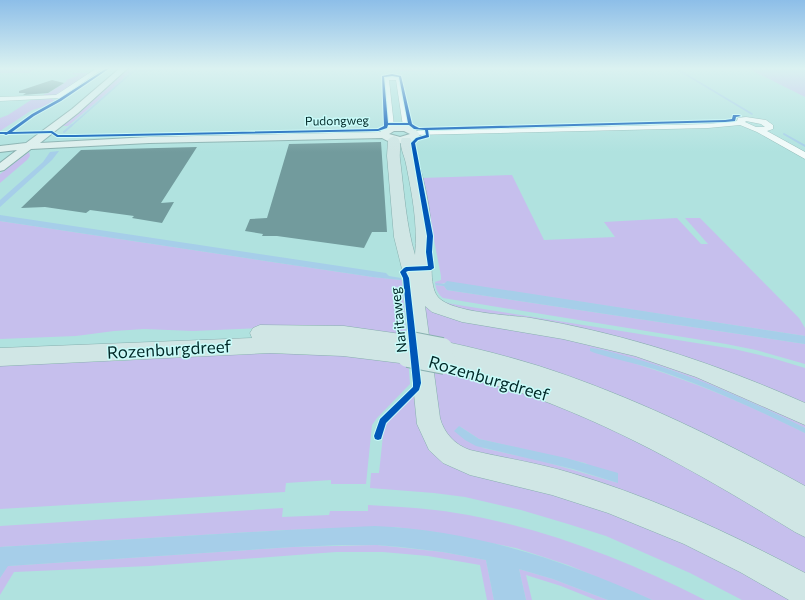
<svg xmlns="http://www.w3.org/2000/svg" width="805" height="600" font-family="Commissioner,sans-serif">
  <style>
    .green { fill: #c6bfed; fill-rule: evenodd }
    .water { fill: #a6cee9 }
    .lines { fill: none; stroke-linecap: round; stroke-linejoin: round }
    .stream-far1 { stroke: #a6cee9; stroke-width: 1.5 }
    .stream { stroke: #a6cee9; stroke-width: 2 }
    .building { fill: #729b9d }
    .minor-casing { stroke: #92bab8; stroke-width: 1 }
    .major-casing { stroke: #88b0af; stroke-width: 2 }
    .highway-casing { stroke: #88b0af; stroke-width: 1 }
    .minor { fill: #f3fbfa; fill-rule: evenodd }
    .major { fill: #deefed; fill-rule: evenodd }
    .highway { fill: #d0e6e5; fill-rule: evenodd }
    .highway-bridge-casing { stroke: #88b0af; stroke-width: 24; stroke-linecap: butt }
    .highway-bridge { stroke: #d0e6e5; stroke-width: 22 }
    .cycleway-casing { stroke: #c9fcfa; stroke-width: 2 }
    .cycleway { fill: #0057b8; fill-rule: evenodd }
    .labels { text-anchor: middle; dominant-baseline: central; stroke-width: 3; stroke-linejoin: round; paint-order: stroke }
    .far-street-label { font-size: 12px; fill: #002827; stroke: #c9fcfa }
    .street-label { font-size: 14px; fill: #002827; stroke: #c9fcfa }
    .near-street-label { font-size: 17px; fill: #002827; stroke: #c9fcfa }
  </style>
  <rect width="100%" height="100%" fill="#b0e2df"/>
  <path class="green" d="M0 68H37L29 73H0Z
    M128 68H134L112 89 68 126H59L104 91Z
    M398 68H472L473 70 400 71Z
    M747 68H805V97Z
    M74 73H90L57 95 40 97 45 94 49 93 67 81 66 80 79 75 71 74Z
    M52 99 55 101 42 107 32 110 0 131V118L8 115 31 100Z
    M29 152 30 156 27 160 0 183V174Z
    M512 175 544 240 615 237 604 222 677 218 701 244H708L685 218H700L799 318 805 328V336L450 282 436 285 444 286 447 290 805 344V364L756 350 726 344 443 298C437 293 436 289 435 282L441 280V276L422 178Z
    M0 221 373 277 402 280 410 384 377 418 372 425 366 484H331V480L286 483 285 492 0 509V362L118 361 151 359 184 354 253 351 264 328 193 331 144 329 114 331 76 336 0 339Z
    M422 284 426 301 622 346 805 417V428C773 412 740 398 706 384 683 375 658 362 633 363 692 381 750 405 805 433V494L765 471 469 375 600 420 805 530V585L475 458 438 429ZM459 426 479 439 585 463 618 483 542 461 483 448Z
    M431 291 441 301 452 304 734 349 772 358 805 368V411L712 371 465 313 440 304Z
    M416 392 429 436 579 493 805 600H742L690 573 606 536 568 524 521 510 465 497 434 493 370 488 371 473H379L384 426 392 415Z
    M368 505C397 507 427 508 456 513 543 527 627 560 705 600H652L568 565 516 548 435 532 394 527 287 530 0 547V526L283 508 282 517 329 515 330 511H368Z
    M377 545 443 552 486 560 494 600H487L480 565 428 556 383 552H336L149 566 14 572 0 595V578L7 566 293 547Z
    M519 569 553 579 608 600H596L561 586 526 575 532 600H526Z"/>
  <path class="water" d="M392 68H398L400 71 620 68 395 72H392Z
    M59 151 52 160 0 207V200L43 162 50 152Z
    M0 215 386 273 389 276 401 278V280L373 277 0 221Z
    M447 281 805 336V344L447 290 444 286 436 285 435 283 444 284Z
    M590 348C603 349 617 354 629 357 688 373 751 401 805 428V433C756 409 706 386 654 369 634 363 614 359 595 353L590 351Z
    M459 426 479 439 566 458 618 473V483L573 469 476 446 465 440 454 431Z
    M375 526C472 530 564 560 652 600H608L553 579 519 569 526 600H494L486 560 443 552 401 547 377 545H342L292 547 8 566 0 578V547L287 530Z"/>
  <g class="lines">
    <path class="stream-far1" d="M675 68 752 114
      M134 71 195 68
      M71 126 137 68"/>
    <path class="stream" d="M64 132 72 125
      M784 134 805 146"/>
  </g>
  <path class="building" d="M52 80 64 83 48 93 23 95 26 93H19V91Z
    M381 142 387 232H372L364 248 277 236H262L263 234 245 231 250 219 267 218 289 144Z
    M197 147 161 203 174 202 162 223 132 218 134 216 90 210 86 213 45 207 21 208 81 150Z"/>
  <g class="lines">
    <g class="minor-casing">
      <path id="minor" d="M97 68H104L60 98 0 101V97L56 95Z
        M386 76H399L402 78 411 125 414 129 413 131H407L403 126 396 80H389L394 126 392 131H389L385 129 383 78Z
        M746 117 766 120 773 125V129L767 131 805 152V159L757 132 740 125 708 128 414 135 410 133 414 131 708 124 737 121 738 118ZM746 121 761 124 765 127H756L745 122Z"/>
    </g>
    <g class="major-casing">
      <path id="major" d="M120 68H128L78 113 40 143 149 137 380 132C390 123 412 121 420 135 411 146 393 145 382 138L149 143 31 149 4 170 0 171V163L17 150 0 152V146L26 143 72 109ZM394 131H404L410 134 400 137 389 134Z"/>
    </g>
    <g class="highway-casing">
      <path id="highway" d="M394 136 398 138C402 143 399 152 400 159 404 191 406 224 415 255 418 224 412 194 406 164 405 157 398 144 402 138H410C412 140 412 143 413 146 424 176 431 209 432 240 433 255 428 285 438 297 452 313 510 315 531 318 627 334 717 364 805 403V425L696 377 635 356 563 339 462 322 432 312 425 306 440 418C444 433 455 445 470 450 504 458 538 463 571 473 652 497 730 533 805 573V600H789L740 572 684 544 608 513 552 495 470 475 443 463 429 450 417 424 411 364H408L343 356 270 353 0 366V348L252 338 250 333 253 328 260 325 344 326 408 335 402 269 394 237 387 156 388 140 390 138Z
        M442 341C475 348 507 356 539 366 632 396 720 439 805 486V537L795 532C712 481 628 432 536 398 504 386 470 380 437 369L434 363 439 356 434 355 431 349 434 343Z"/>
    </g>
    <use href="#minor" class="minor"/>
    <use href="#major" class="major"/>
    <use href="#highway" class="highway"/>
    <g class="highway-bridge-casing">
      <path id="highway-bridge" d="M406 342 442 349
        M408 356 445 363"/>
    </g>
    <use href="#highway-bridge" class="highway-bridge"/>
    <g class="cycleway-casing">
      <path id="cycleway" d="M107 68H110L61 101 34 116 12 132 52 131 58 135H75L378 129 384 126 382 76 392 74 401 76 412 124 415 126 419 128 725 120 732 119 733 115H739L741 116 736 117 735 121 725 122 428 130 429 137 418 140 415 143 433 236 432 252 434 268 431 270 408 271 406 272 409 278 421 383 419 390 386 423 381 439 378 440 375 439 374 436 380 419 413 387V383L403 278 400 272 404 268 406 267 428 266 426 252 427 236 411 143 416 138 426 135 425 130 414 129 409 125H388L387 128 378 131 75 137H57L51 133 8 134 6 135 4 134H0V132H7L32 114 59 99ZM392 76 399 77 408 123H388L384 77Z"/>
    </g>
    <use href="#cycleway" class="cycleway"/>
  </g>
  <linearGradient id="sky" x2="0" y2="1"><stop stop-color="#8dbee8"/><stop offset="0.45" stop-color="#dbf2f1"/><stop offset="1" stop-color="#dbf2f1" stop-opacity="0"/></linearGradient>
  <rect width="805" height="152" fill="url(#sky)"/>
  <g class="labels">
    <g class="far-street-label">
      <text transform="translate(337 120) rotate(-1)">Pudongweg</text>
    </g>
    <g class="street-label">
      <text transform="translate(398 320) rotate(-96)">Naritaweg</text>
    </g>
    <g class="near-street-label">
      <text transform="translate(169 349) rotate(-3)">Rozenburgdreef</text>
      <text transform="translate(489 378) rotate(16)">Rozenburgdreef</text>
    </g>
  </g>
</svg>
